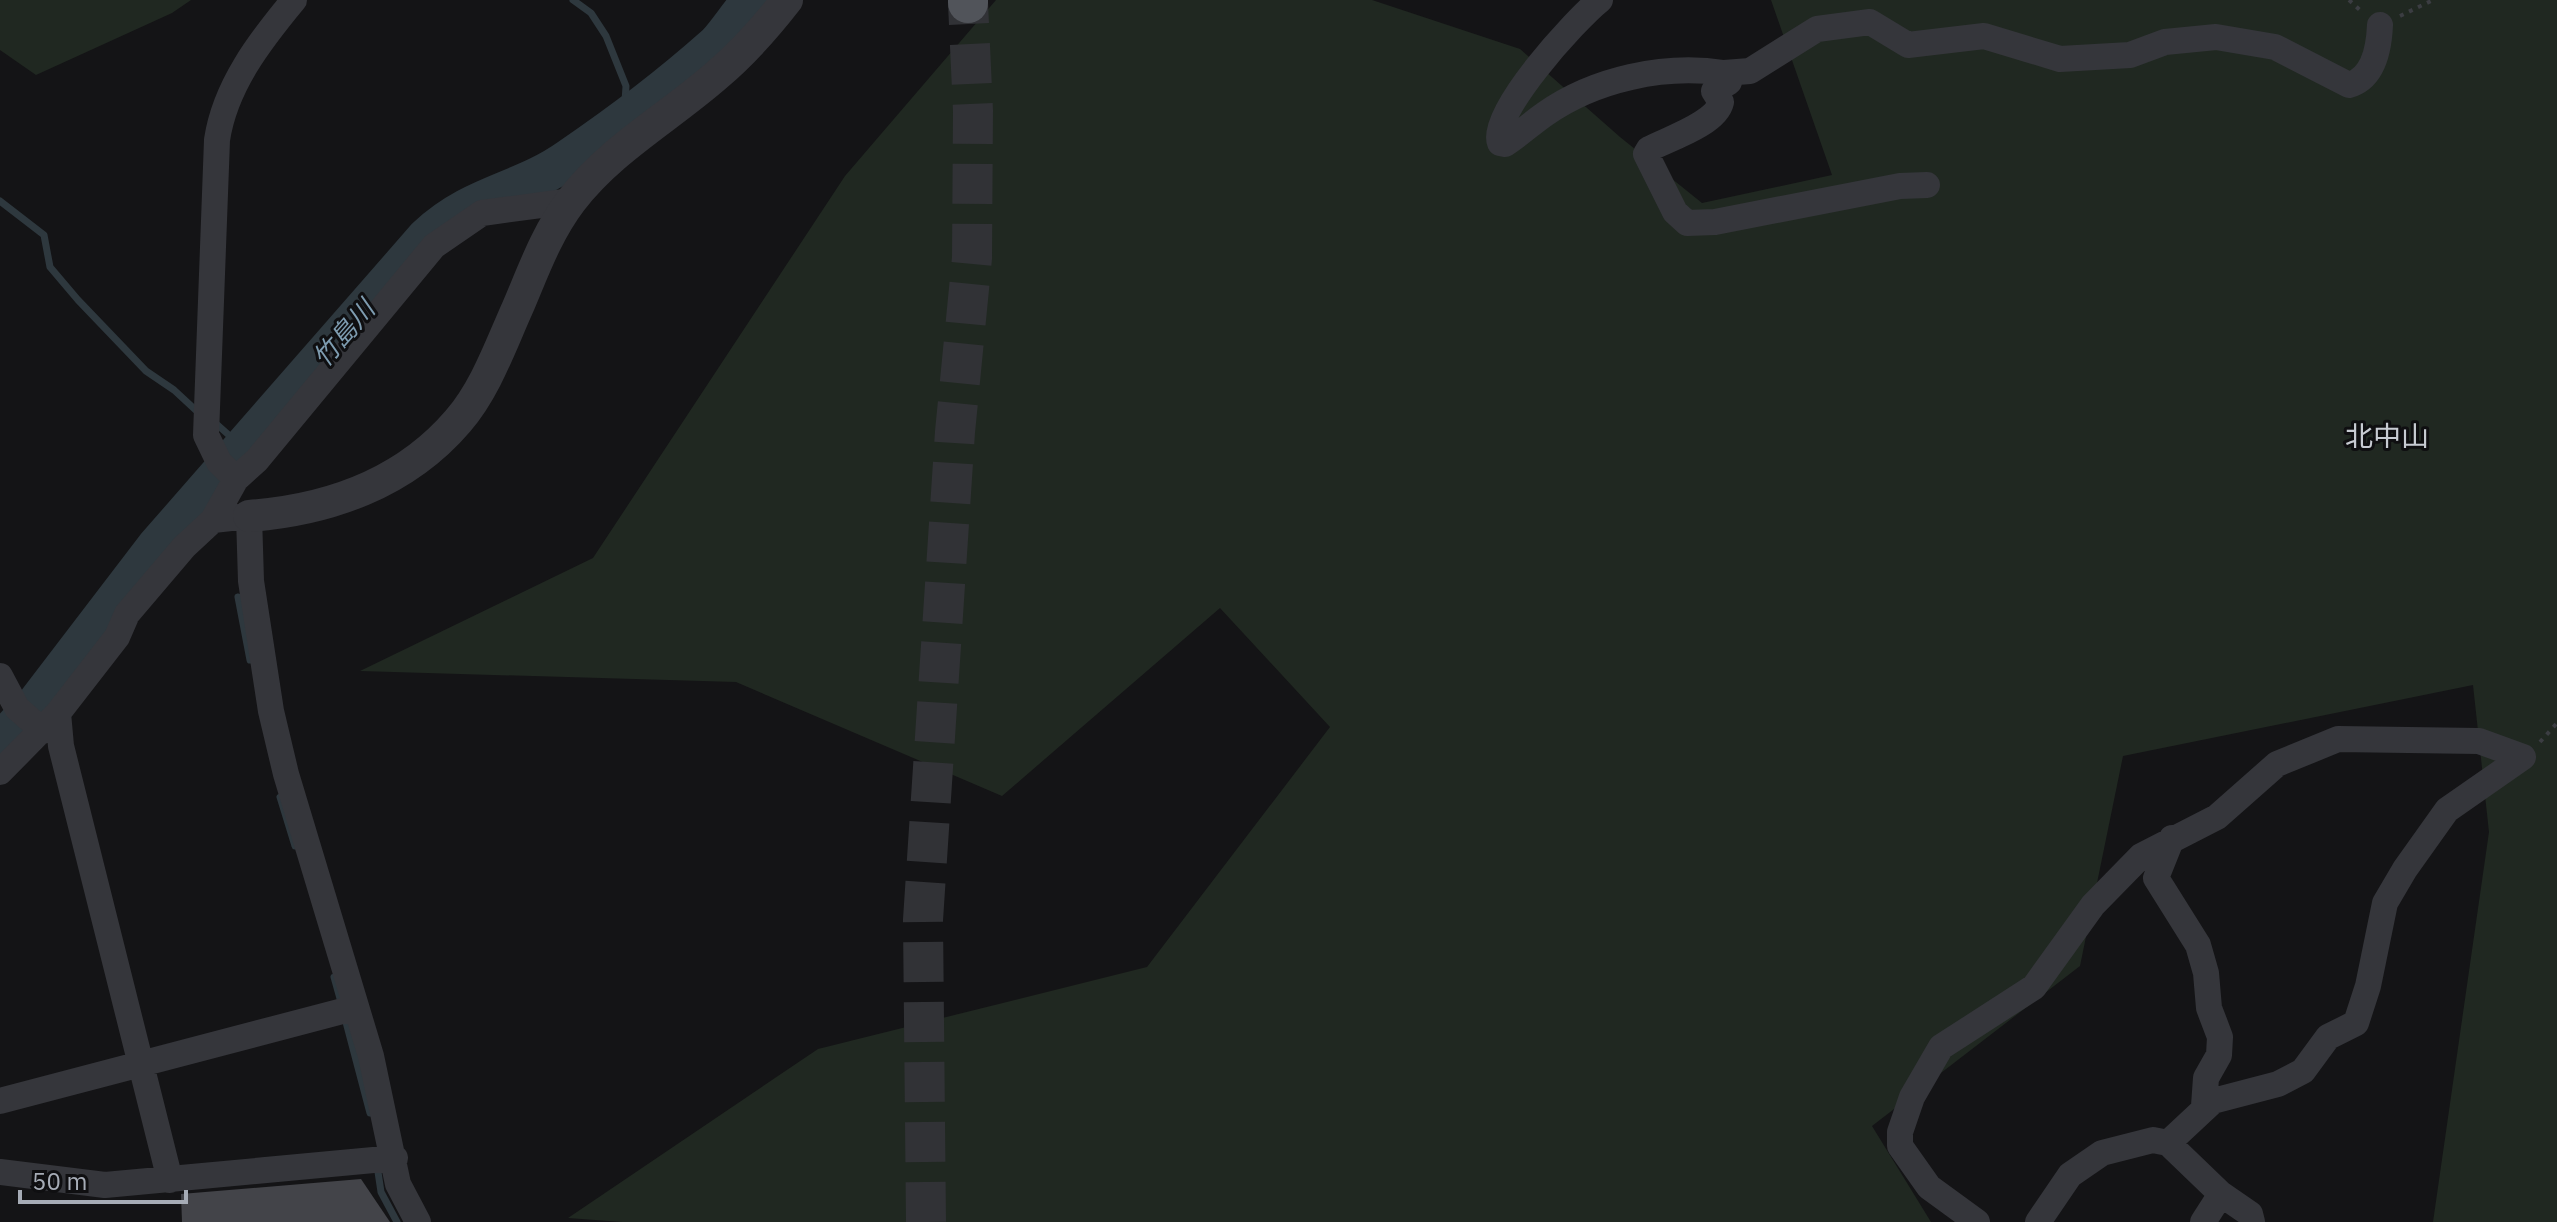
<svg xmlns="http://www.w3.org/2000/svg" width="2557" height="1222" font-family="'IBM Plex Sans','Noto Sans JP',sans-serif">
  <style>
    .green { fill: #202821 }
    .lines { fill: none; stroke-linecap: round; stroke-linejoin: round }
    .stream { stroke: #2e383e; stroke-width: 7 }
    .river { stroke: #2e383e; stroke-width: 40 }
    .building { fill: #434449 }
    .primary-tunnel { stroke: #313236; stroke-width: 40; stroke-dasharray: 40 20; stroke-linecap: butt }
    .path { stroke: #3b3d42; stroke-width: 4; stroke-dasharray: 4 6; stroke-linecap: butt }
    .minor { stroke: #35363b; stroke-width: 26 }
    .tertiary { stroke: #35363b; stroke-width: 32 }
    .primary { stroke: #51545a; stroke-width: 40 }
    .labels { text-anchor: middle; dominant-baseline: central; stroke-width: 6; stroke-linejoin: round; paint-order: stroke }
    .water-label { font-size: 26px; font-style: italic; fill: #7e9cb0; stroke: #0f0f11 }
    .quarter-label { font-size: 28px; fill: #c7cbd2; stroke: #0f0f11 }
  </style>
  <rect width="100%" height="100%" fill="#141416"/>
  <path class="green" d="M0 0H191L172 13 36 75 0 50Z
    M996 0H1372L1520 49 1620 137 1702 203 1832 175 1771 0H2557V1222H2433L2489 832 2473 685 2123 756 2080 966 1872 1126 1931 1222H622L568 1218 818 1049 1147 967 1330 727 1220 608 1002 796 736 682 360 671 593 558 845 176Z"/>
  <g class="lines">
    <path class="stream" d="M573 0 591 13 606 36 626 86 624 118
      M748 0V3
      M0 201 44 235 50 267 78 300 146 371 174 390 201 415
      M212 420 231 437 239 451
      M238 597 250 660
      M280 797 295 846
      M334 977 341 1002
      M346 1022 370 1113
      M378 1172 381 1192 397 1222"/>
    <path class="river" d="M0 743 37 703 157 546 427 237C474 193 521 193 570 158 620 124 670 86 715 46 727 35 745 5 754 0"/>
  </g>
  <path class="building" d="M361 1179 390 1222H182L181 1194Z"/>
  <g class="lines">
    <path class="primary-tunnel" d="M926 1222 923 920 955 432 972 258 973 111 968 3"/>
    <path class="path" d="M2349 0 2362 12
      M2400 16 2433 0
      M2540 742 2557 723"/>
    <path class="minor" d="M1600 0C1576 19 1488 115 1500 143L1505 144C1519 135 1532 123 1545 114 1595 79 1664 64 1724 73L1729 82 1714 91 1721 102C1716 124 1668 139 1649 149L1646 154 1675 212 1687 223 1715 222 1900 186 1927 185
      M1724 73 1750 71 1817 29 1870 22 1908 45 1984 36 2060 59 2130 55 2165 42 2216 37 2275 47 2349 85C2374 78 2379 48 2380 25
      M236 479 219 462 206 435 217 140C225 86 260 41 294 0
      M213 520 236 479 257 460 434 246 482 213 571 201
      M0 676 17 708 43 731
      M58 713 61 746 170 1180
      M0 772 58 713 117 637 127 614 184 547 213 520 249 516 251 581 271 711 286 774 371 1056 398 1184 418 1222
      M2172 838 2156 878 2198 945 2206 973 2209 1008 2220 1037 2219 1055 2206 1078 2204 1106
      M0 1101 354 1008
      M2168 1143 2213 1101 2278 1084 2303 1071 2328 1037 2356 1023 2368 986 2385 903 2405 869 2447 810 2523 757
      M0 1172 105 1185 395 1158
      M1977 1222 1929 1187 1900 1146V1132L1912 1097 1941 1047 2034 987 2093 905 2141 856 2217 817 2277 764 2338 739 2479 741 2523 757
      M2038 1222 2070 1175 2102 1153 2153 1140 2168 1143 2221 1194 2250 1214 2252 1222
      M2203 1222 2221 1194"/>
    <path class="tertiary" d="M249 516C329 510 405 483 458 421 485 390 500 347 517 309 533 272 546 234 571 201 611 149 668 118 717 75 743 53 766 27 787 0"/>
    <path class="primary" d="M968 0V3"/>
  </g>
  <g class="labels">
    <g class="water-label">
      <text transform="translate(343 333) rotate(-49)">竹島川</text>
    </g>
    <g class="quarter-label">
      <text x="2387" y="435">北中山</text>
    </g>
  </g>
  <path d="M20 1190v12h166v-12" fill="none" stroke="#a6acb6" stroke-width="4"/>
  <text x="32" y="1190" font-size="24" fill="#a6acb6" stroke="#0f0f11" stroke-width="6" paint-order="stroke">50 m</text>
</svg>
